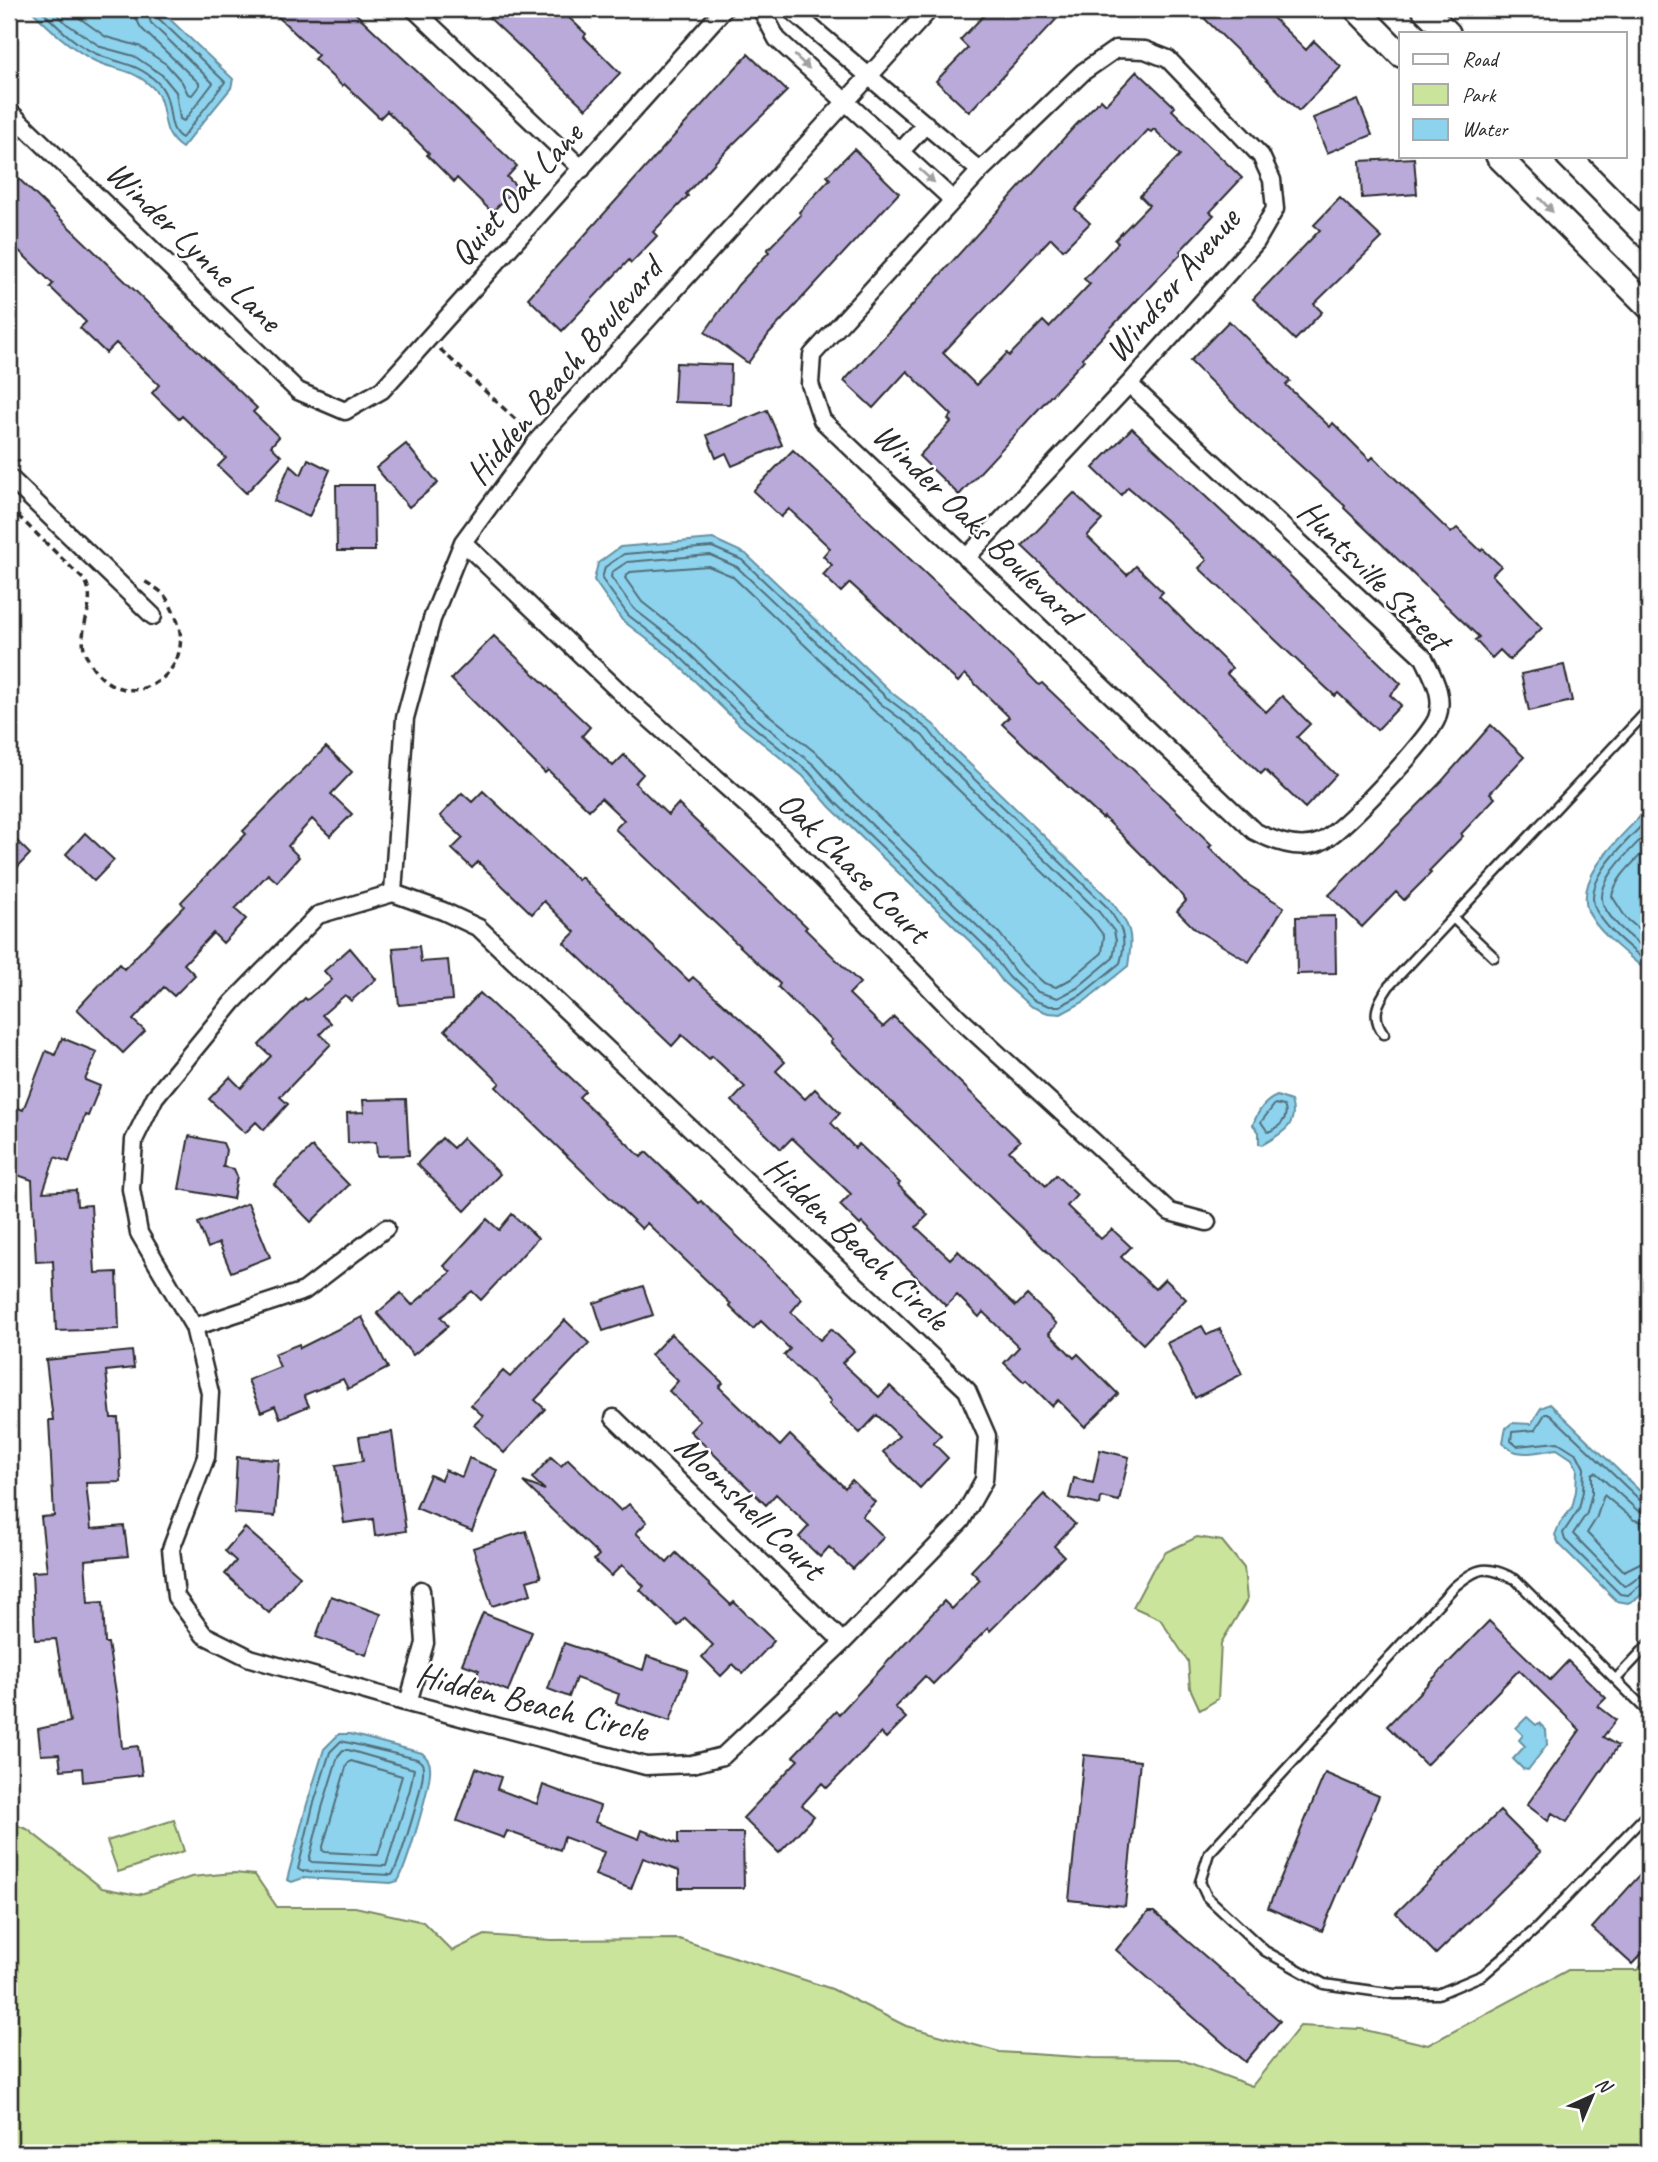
<svg xmlns="http://www.w3.org/2000/svg" width="1658" height="2162" font-family="Caveat,sans-serif">
  <style>
    .green { fill: #cae59b; stroke: #7a8863; stroke-width: 2 }
    .water { fill: #8dd3ee; stroke: #6690a0; stroke-width: 2 }
    .lines { fill: none; stroke-linecap: round; stroke-linejoin: round }
    .shore { stroke: #526e79; stroke-width: 2 }
    .building { fill: #b9aada; stroke: #2b2b2b; stroke-width: 2; fill-rule: evenodd }
    .lane-casing { stroke: #2b2b2b; stroke-width: 13 }
    .street-casing { stroke: #2b2b2b; stroke-width: 21 }
    .secondary-casing { stroke: #2b2b2b; stroke-width: 28 }
    .path { stroke: #2b2b2b; stroke-width: 3.5; stroke-dasharray: 7 5; stroke-linecap: butt }
    .lane { stroke: #fff; stroke-width: 8 }
    .street { stroke: #fff; stroke-width: 16 }
    .secondary { stroke: #fff; stroke-width: 23 }
    .oneway { fill: #a0a0a0 }
    .labels { text-anchor: middle; dominant-baseline: central; stroke-width: 5; stroke-linejoin: round; paint-order: stroke }
    .street-label { font-size: 35px; fill: #2b2b2b; stroke: #fff }
  </style>
  <rect width="100%" height="100%" fill="#fff"/>
  <filter id="ink" filterUnits="userSpaceOnUse"><feTurbulence type="fractalNoise" baseFrequency=".0143" numOctaves="2"/><feDisplacementMap in="SourceGraphic" scale="14" xChannelSelector="R" yChannelSelector="G"/><feConvolveMatrix kernelMatrix="1 2 1 2 8 2 1 2 1" color-interpolation-filters="sRGB"/></filter>
  <g filter="url(#ink)">
    <path class="green" d="M1197 1537 1222 1541 1244 1568 1247 1600 1221 1643 1218 1699 1200 1710 1190 1688 1188 1661 1160 1619 1133 1607 1153 1569 1166 1552Z
      M174 1820 184 1851 118 1872 107 1841Z
      M9 1823 27 1829 102 1888 138 1895 191 1877 234 1873 255 1875 277 1907H355L423 1922 452 1951 485 1935 551 1940 679 1939 832 1989 906 2026 1000 2052 1093 2058 1179 2059 1252 2086 1300 2026 1361 2029 1428 2045 1568 1970H1637L1649 1957V2153H9Z"/>
    <path class="water" d="M30 9H159L233 79 231 88 182 148C156 131 171 105 152 87 131 67 114 71 93 60 69 47 49 28 30 9Z
      M713 539 746 554 892 693 934 725 950 745 1111 901C1132 929 1133 932 1128 966L1085 1001 1061 1014 1048 1013 1030 1006 1003 982 981 952 830 807 803 776 740 725 668 655 622 620 594 580 598 563 620 547Z
      M1649 807V973C1631 957 1597 933 1588 911 1574 874 1627 832 1649 807Z
      M1277 1096 1291 1101C1299 1126 1282 1133 1262 1145L1259 1144V1132L1253 1125C1257 1113 1264 1101 1277 1096Z
      M1550 1404 1649 1500V1586L1638 1598 1628 1603 1617 1601 1559 1544 1555 1535 1560 1523 1572 1508 1576 1491 1577 1468 1572 1459 1557 1449C1539 1451 1514 1460 1503 1442L1506 1428 1512 1423 1531 1424 1541 1408Z
      M1527 1717 1536 1725 1539 1723 1546 1730 1547 1745 1528 1770 1523 1769 1513 1759 1525 1746 1519 1740 1523 1735 1516 1728Z
      M339 1734H350L422 1753C426 1757 430 1761 430 1767 432 1782 407 1865 398 1881L391 1883 303 1878 292 1882 287 1880 307 1804 324 1749Z"/>
    <g class="lines">
      <path class="shore" d="M40 9C57 26 76 46 99 55 121 64 137 63 157 82 176 100 164 128 182 138L225 82 157 17 155 9
        M52 9 67 24 101 47 134 56 162 75 176 92 180 119 184 121 213 83 151 23 146 9
        M67 9 106 37 139 46 166 64 182 82 188 94 192 95 199 86V83L141 28 136 18 135 9
        M712 547 742 560 887 698 929 730 945 751 1106 906C1122 927 1128 936 1120 963L1081 995 1060 1006H1050L1033 1000 1009 977 986 947 835 802 808 771 745 720 673 650 628 615 602 579 605 567 624 554Z
        M710 555 737 567 881 704 923 736 939 757 1099 912 1114 931 1116 941 1113 958 1077 988 1058 998 1038 992 1015 972 993 941 842 796 814 765 751 714 678 643 634 609 611 577 612 572 627 562Z
        M708 566 732 576 874 711 915 743 932 764 1091 919 1104 936 1102 953 1071 979 1056 987 1044 983 1023 964 1000 934 849 788 821 757 758 706 685 636 642 602 625 578 630 572Z
        M1649 818C1631 838 1580 880 1596 910 1608 932 1631 948 1649 964
        M1649 831C1635 846 1592 883 1604 906 1613 925 1634 939 1649 952
        M1649 846C1636 861 1616 876 1612 896L1626 918 1649 938
        M1275 1104 1284 1106C1290 1118 1279 1128 1268 1132L1261 1122Z
        M1649 1504 1642 1502 1550 1414H1545L1535 1430 1512 1432 1511 1441 1517 1446 1558 1442 1577 1454 1584 1468 1583 1491 1579 1509 1563 1533 1565 1540 1620 1594 1628 1595 1643 1583 1649 1582
        M1649 1513 1637 1510 1595 1472 1592 1474V1493L1587 1513 1573 1534 1624 1586C1634 1585 1637 1573 1649 1573
        M1649 1523 1634 1520 1604 1495 1596 1519 1587 1533 1624 1571 1640 1563 1649 1562
        M341 1741 417 1759C421 1762 423 1763 423 1768 425 1782 400 1862 392 1875L301 1871 298 1869 313 1806 330 1752Z
        M348 1750 414 1769 410 1789 386 1866 312 1862 309 1860 322 1808 338 1756 343 1750Z
        M351 1761 402 1776 378 1855 325 1852 322 1850 347 1764Z"/>
    </g>
    <path class="building" d="M270 9H351L517 166 507 177 517 187 492 212 457 178 454 182 427 155 429 153 387 111 380 118 344 84 342 86 314 59 318 55Z
      M480 9H560L586 34 584 37 620 73 586 109Z
      M990 9H1066L969 112 936 81 968 48 960 40Z
      M1214 9H1264L1306 50 1314 41 1341 67 1299 111 1204 18Z
      M748 54 787 91 718 159 686 194 688 196 653 232 657 236 631 263 629 260 562 331 528 298Z
      M1137 71 1175 107 1172 110 1242 178 1210 212 1214 215 1180 251 1182 253 1082 358 1084 360 959 495 919 456 951 422 948 419 952 415 907 371 873 408 844 381 1074 127 1101 99 1106 104ZM1154 129 1180 155 1140 196 1149 205 1115 240 1118 243 1084 279 1090 284 1049 327 1043 321 1009 356 1007 353 976 385 943 353 1051 238 1063 250 1090 223 1075 209 1148 130 1151 132Z
      M1358 100 1372 135 1327 153 1313 118Z
      M854 149 899 193 769 334 748 363 705 332 738 285 769 252 767 250 801 215 799 212 830 179 827 176Z
      M1414 158 1417 194 1362 198 1360 161Z
      M19 179 257 408 253 412 279 437 271 446 281 456 246 493 218 466 226 458 182 416 179 419 152 393 159 385 116 343 106 353 80 328 86 322 50 287 53 284 9 241V190Z
      M1340 198 1382 238 1314 304 1322 312 1295 340 1253 299 1320 230 1314 225Z
      M1229 321 1290 381 1286 385 1330 427 1333 423 1370 460 1373 457 1451 533 1457 528 1481 551 1483 549 1501 566 1492 575 1542 628 1510 660 1500 650 1492 658 1475 640 1479 637 1367 530 1344 508 1345 506 1251 421 1190 361Z
      M676 363 731 365 730 404 674 402Z
      M767 410 782 445 732 466 726 453 716 458 707 435Z
      M1132 428 1277 563 1401 684 1390 695 1401 705 1377 730 1338 693 1335 696 1199 568 1207 560 1167 521 1128 487 1121 495 1093 468Z
      M406 444 438 483 409 507 376 468Z
      M793 450 970 615 1039 685 1042 683 1183 817 1212 845 1209 847 1247 884 1284 907 1249 962 1195 929 1177 911 1186 901 1178 891 1104 817 1103 819 1065 784 1002 724 1009 717 965 674 958 682 850 583 841 592 823 575 832 565 823 556 830 548 789 509 781 517 753 491Z
      M308 459 330 470 309 517 274 501 290 465 301 475Z
      M336 485H374L375 551H337Z
      M1074 493 1102 520 1087 536 1127 575 1136 566 1163 592 1159 596 1232 668 1227 674 1266 712 1282 696 1310 724 1297 737 1336 775 1305 808 1265 770 1261 774 1022 546Z
      M494 636 590 727 582 736 613 766 624 755 643 774 635 783 668 815 678 804 807 927 805 929 860 983 849 994 883 1027 894 1017 914 1037 1020 1141 1009 1151 1046 1186 1056 1175 1077 1195 1067 1206 1101 1239 1112 1229 1131 1247 1121 1257 1155 1289 1165 1279 1186 1299 1143 1344 885 1096 830 1042 832 1040 778 987 780 984 615 829 624 820 601 798 589 810 548 770 545 773 451 679Z
      M1564 665 1572 701 1529 711 1521 674Z
      M1491 725 1524 757 1490 793 1495 798 1461 834 1463 836 1429 871 1431 873 1404 900 1396 892 1362 927 1329 895 1442 781Z
      M326 747 352 772 331 794 352 814 330 836 312 819 288 846 299 857 277 882 268 874 235 909 246 919 223 943 213 933 184 964 195 975 174 996 164 987 133 1020 145 1031 123 1053 77 1009 119 964 124 969 184 906 181 902 246 834 243 831Z
      M483 791 578 880 581 877 689 981 693 977 755 1032 785 1062 776 1071 805 1099 815 1089 840 1113 831 1123 855 1148 859 1144 900 1183 898 1185 928 1215 916 1227 950 1259 958 1251 1016 1306 1027 1295 1057 1324 1049 1333 1074 1358 1078 1354 1118 1394 1085 1427 1058 1400 1052 1406 1026 1380 1024 1382 1004 1363 1019 1347 983 1312 979 1317 957 1295 946 1306 862 1223 860 1225 840 1205 851 1194 792 1138 781 1149 732 1101 745 1087 712 1056 709 1059 682 1035 672 1046 564 943 575 932 544 901 532 914 478 862 472 868 452 849 463 838 440 816 462 793 472 802Z
      M9 833 30 854 9 876Z
      M85 833 114 860 94 881 66 854Z
      M1335 916 1336 973 1297 974 1296 917Z
      M419 946 421 962 448 960 452 1000 399 1005 393 948Z
      M350 948 376 979 351 1001 345 995 322 1015 331 1023 320 1034 331 1044 280 1097 288 1104 264 1130 256 1122 245 1133 209 1099 230 1077 241 1088 271 1056 259 1045 305 998 307 1000 332 980 324 971Z
      M480 993 585 1091 579 1097 641 1157 646 1152 699 1203 701 1201 802 1299 791 1312 820 1340 831 1329 854 1351 842 1363 879 1397 890 1386 941 1435 933 1443 948 1458 920 1488 883 1452 899 1436 877 1415 860 1433 829 1404 831 1401 784 1355 790 1349 761 1321 753 1329 729 1306 731 1304 647 1223 642 1229 496 1087 500 1083 445 1030Z
      M62 1038 97 1052 85 1080 100 1086 88 1116 85 1115 69 1162 55 1157 43 1192 76 1190 77 1206 91 1205 95 1273 117 1272 119 1329 56 1331 53 1261 36 1262 32 1180 9 1172V1105L23 1110 46 1051 55 1055Z
      M406 1099 409 1155 377 1156 376 1142 348 1143 347 1113 364 1112 363 1100Z
      M189 1136 223 1143 226 1150 223 1167 234 1169 237 1176 233 1199 179 1189Z
      M442 1138 453 1148 463 1138 500 1174 465 1211 417 1164Z
      M312 1147 349 1185 311 1222 274 1184Z
      M248 1203 270 1257 231 1272 219 1243 208 1248 198 1223Z
      M512 1214 538 1238 481 1300 472 1291 441 1317 448 1326 413 1355 377 1313 401 1293 412 1305 451 1272 444 1266 487 1219 499 1230Z
      M643 1286 653 1315 603 1331 594 1303Z
      M362 1317 388 1368 348 1389 343 1379 304 1395 309 1406 280 1418 275 1406 261 1412 248 1380 280 1367 274 1354 299 1344 300 1348Z
      M565 1320 589 1343 535 1400 545 1409 504 1453 474 1425 483 1416 471 1405 503 1371 510 1377Z
      M1202 1326 1207 1335 1220 1329 1242 1374 1195 1398 1167 1343Z
      M671 1334 723 1383 719 1387 780 1446 790 1435 845 1488 852 1480 875 1502 862 1516 884 1537 853 1569 829 1547 820 1557 799 1537 809 1526 776 1494 766 1505 690 1431 700 1421 669 1391 678 1381 651 1355Z
      M132 1351 134 1368 106 1371 111 1418H118L121 1482 86 1483 91 1529 124 1526 128 1556 85 1560 88 1603 103 1602 105 1643H108L118 1705 122 1748 138 1746 142 1775 83 1782 82 1768 61 1770 59 1754 41 1755 38 1729 70 1722 56 1639 35 1640 32 1572 47 1571 41 1517 54 1516 49 1420H53L46 1360Z
      M392 1432 406 1531 375 1536 373 1519 344 1523 336 1465 363 1461 359 1437Z
      M1100 1450 1129 1457 1119 1501 1101 1497 1100 1505 1069 1498 1074 1478 1093 1483Z
      M237 1457 279 1460 275 1516 234 1513Z
      M551 1457 561 1466 568 1459 621 1511 629 1504 647 1522 636 1533 667 1563 676 1553 731 1605 734 1602 774 1641 743 1674 733 1664 721 1676 702 1657 713 1645 685 1618 678 1626 640 1590 644 1586 622 1565 611 1576 594 1560 599 1555 523 1482 545 1490 532 1478Z
      M469 1458 497 1470 472 1531 416 1508 430 1475 441 1480 445 1470 462 1477Z
      M1044 1494 1075 1524 1054 1546 1064 1556 990 1631 988 1628 933 1684 925 1676 895 1707 906 1718 886 1738 881 1733 827 1788 822 1783 802 1805 814 1816 779 1853 743 1818 798 1760 793 1756 836 1711 839 1714 944 1601 952 1609 980 1580 971 1571Z
      M245 1528 300 1576 269 1613 225 1574 236 1561 225 1551Z
      M526 1531 541 1577 527 1581 531 1594 492 1606 473 1548Z
      M331 1596 381 1614 366 1655 316 1637Z
      M483 1613 532 1632 508 1691 475 1678 479 1670 462 1664Z
      M1489 1621 1550 1680 1568 1661 1606 1698 1598 1706 1616 1720 1603 1737 1618 1746 1567 1822 1552 1813 1548 1821 1527 1805 1580 1730 1519 1670 1426 1765 1387 1726Z
      M564 1643 643 1670 647 1656 688 1670 670 1721 616 1703 619 1694 576 1678 569 1697 548 1689Z
      M1084 1755 1140 1761 1125 1906 1069 1900Z
      M476 1768 501 1777 497 1789 537 1804 543 1785 600 1806 595 1822 639 1839 642 1830 678 1844V1833H743L744 1888H679V1871L643 1858 631 1889 595 1875 604 1852 564 1837 560 1850 507 1831 504 1838 457 1821Z
      M1325 1773 1379 1796 1322 1931 1268 1908Z
      M1500 1811 1541 1852 1436 1954 1396 1913Z
      M1649 1865V1946L1632 1964 1592 1928Z
      M1148 1912H1154L1280 2021 1245 2062 1116 1950Z"/>
    <g class="lines">
      <g class="lane-casing">
        <path id="lane" d="M1453 918 1494 957
          M1384 1034C1370 1016 1378 1002 1389 986L1649 709
          M1617 1678 1649 1644
          M1649 1713 1515 1579C1486 1565 1479 1566 1454 1587L1209 1853 1200 1882 1207 1897 1265 1951 1324 1984 1394 1994H1438L1483 1975 1536 1929 1649 1812"/>
      </g>
      <g class="street-casing">
        <path id="street" d="M414 9 582 169
          M761 9 777 39 953 200
          M790 9 980 171
          M9 111 298 391 345 411 382 390 724 9
          M9 137 21 123
          M900 152 926 124
          M9 477 153 616
          M463 542 623 695 778 833 960 1019 1170 1212 1207 1222
          M966 558 1129 384 1256 242 1275 209 1272 180 1261 156 1168 59 1145 50 1116 49 1083 72 980 171 812 355 810 384 822 420 1254 831C1273 841 1299 851 1320 842 1341 834 1429 739 1437 718 1445 696 1433 677 1424 658L1129 384
          M393 893 443 911 479 928 967 1390 987 1436 984 1480 961 1521 843 1642 723 1756 692 1764 646 1766 408 1703 250 1658 204 1635 176 1597 171 1549 206 1457 210 1393 194 1327 139 1233 131 1189 134 1140 155 1097 233 1002 318 915Z
          M393 893 405 718 432 619 463 542 538 440 930 9
          M194 1327 304 1291 386 1228
          M614 1418 843 1642
          M408 1703 425 1643 421 1590"/>
      </g>
      <g class="secondary-casing">
        <path id="secondary" d="M1356 9 1401 55
          M1424 9 1448 33
          M1498 156 1649 307
          M1568 156 1649 238"/>
      </g>
      <path class="path" d="M440 349 527 430
        M9 451 20 462
        M9 507 86 582C98 608 73 631 88 659 122 725 206 673 173 611 170 605 167 597 162 593 157 588 150 585 144 581"/>
      <use href="#lane" class="lane"/>
      <use href="#street" class="street"/>
      <use href="#secondary" class="secondary"/>
    </g>
    <defs><path id="oneway-solid" d="M-6-.8H1V-3.2L6.5 0L1 3.2V.8H-6Z" transform="scale(1.75)"/></defs>
    <g class="oneway">
      <use href="#oneway-solid" transform="translate(802 62) rotate(43)"/>
      <use href="#oneway-solid" transform="translate(927 176) rotate(42)"/>
      <use href="#oneway-solid" transform="translate(1546 205) rotate(46)"/>
    </g>
  </g>
  <g class="labels">
    <g class="street-label">
      <text transform="translate(516 194) rotate(-48)">Quiet Oak Lane</text>
      <text transform="translate(194 246) rotate(44)">Winder Lynne Lane</text>
      <text transform="translate(1172 285) rotate(-50)">Windsor Avenue</text>
      <text transform="translate(564 371) rotate(-50)">Hidden Beach Boulevard</text>
      <text transform="translate(977 524) rotate(44)">Winder Oaks Boulevard</text>
      <text transform="translate(1374 575) rotate(45)">Huntsville Street</text>
      <text transform="translate(854 867) rotate(45)">Oak Chase Court</text>
      <text transform="translate(857 1243) rotate(43)">Hidden Beach Circle</text>
      <text transform="translate(750 1507) rotate(44)">Moonshell Court</text>
      <text transform="translate(532 1702) rotate(14)">Hidden Beach Circle</text>
    </g>
  </g>
  <rect width="1658" height="2162" fill="none" stroke="#fff" stroke-width="35"/>
  <rect x="18" y="18" width="1623" height="2127" fill="none" stroke="#2b2b2b" stroke-width="2.5" filter="url(#ink)"/>
  <rect x="1399" y="32" width="228" height="126" fill="#ffffff" stroke="#aaaaaa" stroke-width="2"/>
  <rect x="1413" y="54" width="35" height="10" fill="#ffffff" stroke="#aaaaaa" stroke-width="2"/>
  <text x="1462" y="66" font-size="21" fill="#2b2b2b">Road</text>
  <rect x="1413" y="84" width="35" height="21" fill="#cae59b" stroke="#aaaaaa" stroke-width="2"/>
  <text x="1462" y="102" font-size="21" fill="#2b2b2b">Park</text>
  <rect x="1413" y="119" width="35" height="21" fill="#8dd3ee" stroke="#aaaaaa" stroke-width="2"/>
  <text x="1462" y="136" font-size="21" fill="#2b2b2b">Water</text>
  <g transform="translate(1592 2096) rotate(44)" stroke="#ffffff" stroke-width="5" paint-order="stroke">
  <path d="M0-5L12 26L0 18L-12 26Z" fill="#2b2b2b"/>
  <text y="-10" font-size="19" font-weight="bold" text-anchor="middle" fill="#2b2b2b">N</text>
  </g>
</svg>
